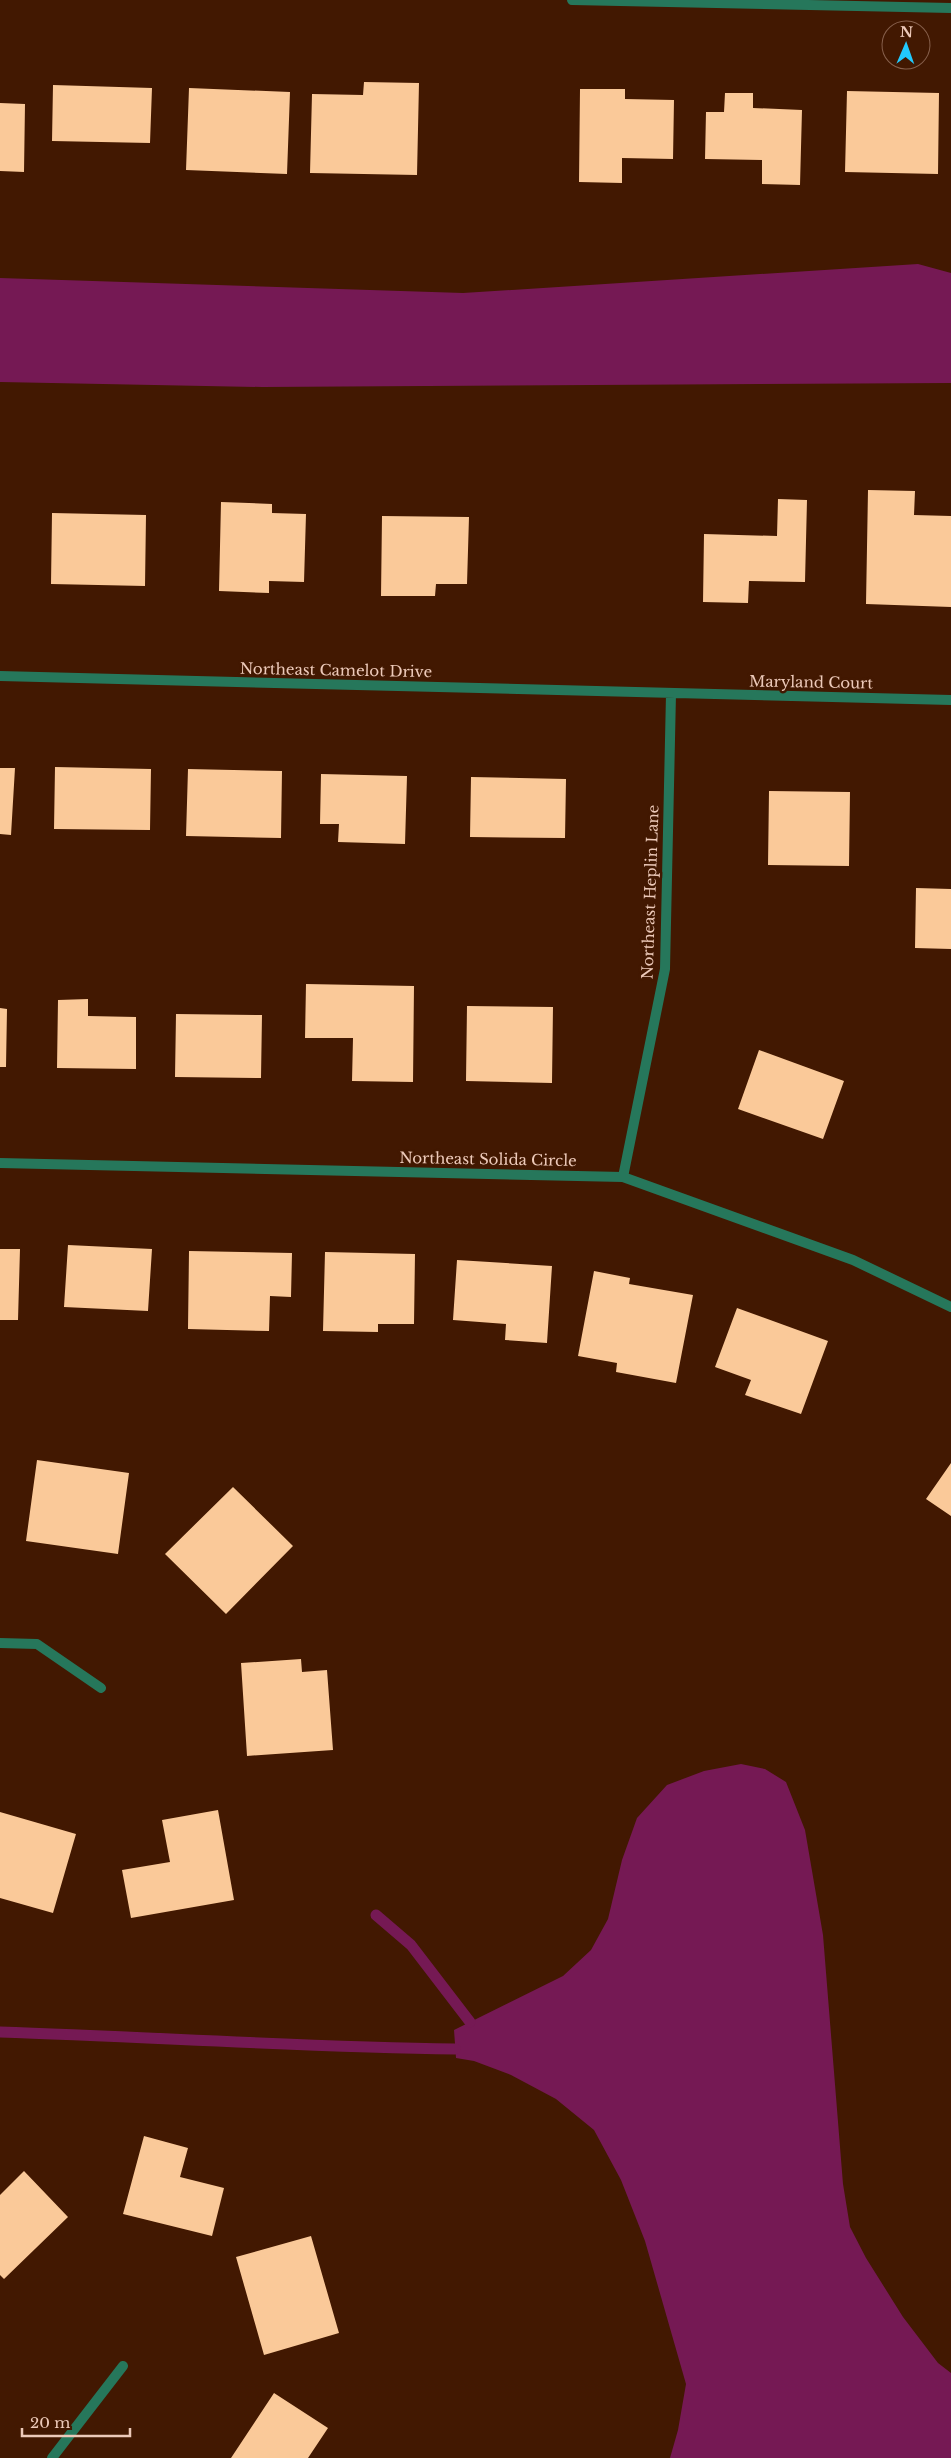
<svg xmlns="http://www.w3.org/2000/svg" width="951" height="2458" font-family="'Libre Baskerville',serif">
  <style>
    .water { fill: #751954 }
    .lines { fill: none; stroke-linecap: round; stroke-linejoin: round }
    .stream { stroke: #751954; stroke-width: 11 }
    .building { fill: #fac999 }
    .minor { stroke: #26775b; stroke-width: 10 }
    .labels { text-anchor: middle; dominant-baseline: central; stroke-width: 5; stroke-linejoin: round; paint-order: stroke }
    .street-label { font-size: 15px; fill: #ecc9b9; stroke: #421801 }
  </style>
  <rect width="100%" height="100%" fill="#421801"/>
  <path class="water" d="M918 264 951 273V383L262 387 0 382V278L463 293Z
    M741 1764 765 1769 786 1782 805 1830 823 1935 843 2184 850 2227 866 2258 903 2317 938 2363 951 2373V2458H670L678 2430 686 2384 645 2241 621 2180 594 2130 556 2099 511 2075 474 2061 456 2058 454 2030 563 1976 591 1950 608 1919 622 1860 637 1818 667 1785 704 1771Z"/>
  <g class="lines">
    <path class="stream" d="M376 1915 411 1945 470 2022
      M0 2032C152 2037 303 2047 455 2049"/>
  </g>
  <path class="building" d="M364 82 419 83 417 175 310 173 312 94 363 95Z
    M53 85 152 88 150 143 52 141Z
    M189 88 290 92 287 174 186 170Z
    M580 89H625V99L674 100 673 159 622 158V183L579 182Z
    M847 91 939 93 938 174 845 172Z
    M725 93H753V108L802 110 800 185 762 184V160L705 159 706 112H724Z
    M0 103 25 104 24 172 0 171Z
    M868 490 915 491 914 515 951 516V607L866 604Z
    M778 499 807 500 805 582 749 581 748 603 703 602 704 534 777 536Z
    M221 502 272 504V513L306 514 304 582 269 581V593L219 591Z
    M52 513 146 515 145 586 51 584Z
    M382 516 469 517 467 584H436L435 596H381Z
    M55 767 151 769 150 830 54 829Z
    M0 768H15L11 835 0 834Z
    M188 769 282 771 281 838 186 836Z
    M321 774 407 776 405 844 338 842 339 824H320Z
    M471 777 566 779 565 838 470 837Z
    M769 791 850 792 849 866 768 865Z
    M916 888 951 889V949L915 948Z
    M306 984 414 986 413 1082 352 1081 353 1038H305Z
    M88 999V1016L136 1017V1069L57 1068 58 1000Z
    M467 1006 553 1007 552 1083 466 1081Z
    M0 1008 7 1009 6 1067H0Z
    M176 1014 262 1015 261 1078 175 1077Z
    M759 1050 844 1081 823 1139 738 1109Z
    M68 1245 152 1249 148 1311 64 1307Z
    M0 1249H20L18 1320H0Z
    M189 1251 292 1253 291 1297 270 1296 269 1331 188 1329Z
    M325 1252 415 1254 414 1324H378V1332L323 1331Z
    M457 1260 552 1266 547 1343 505 1340 506 1324 453 1320Z
    M594 1271 630 1278 629 1284 693 1295 676 1383 616 1372 617 1363 578 1356Z
    M737 1308 828 1341 801 1414 745 1395 751 1380 715 1367Z
    M37 1460 129 1473 118 1554 26 1541Z
    M951 1463V1516L926 1499Z
    M233 1487 293 1546 226 1614 165 1554Z
    M301 1659 302 1672 327 1670 333 1750 247 1756 241 1663Z
    M218 1810 234 1900 131 1918 122 1870 170 1862 162 1820Z
    M0 1812 76 1834 53 1913 0 1898Z
    M144 2136 188 2148 180 2177 224 2188 212 2236 123 2214Z
    M24 2171 68 2217 4 2279 0 2275V2195Z
    M311 2236 339 2333 264 2355 236 2257Z
    M274 2393 328 2428 308 2458H231Z"/>
  <g class="lines">
    <path class="minor" d="M572 0 951 8
      M0 676 951 700
      M0 1163 623 1177 853 1260 951 1307
      M623 1177 665 969 671 694
      M0 1643 37 1644 101 1688
      M52 2458 123 2366"/>
  </g>
  <g class="labels">
    <g class="street-label">
      <text transform="translate(336 670) rotate(1)">Northeast Camelot Drive</text>
      <text transform="translate(811 682) rotate(1)">Maryland Court</text>
      <text transform="translate(650 892) rotate(-88)">Northeast Heplin Lane</text>
      <text transform="translate(488 1159) rotate(1)">Northeast Solida Circle</text>
    </g>
  </g>
  <g transform="translate(906 45) rotate(2)"><circle r="24" fill="#421801" stroke="#865f4b"/>
  <path d="M0-4L9 19L0 12L-9 19Z" fill="#22c9fd"/>
  <text y="-8" font-size="14" font-weight="bold" text-anchor="middle" fill="#ecc9b9">N</text>
  </g>
  <path d="M22 2428v8h108v-8" fill="none" stroke="#ecc9b9" stroke-width="2.5"/>
  <text x="30" y="2428" font-size="15" fill="#ecc9b9" stroke="#421801" stroke-width="4" paint-order="stroke">20 m</text>
</svg>
